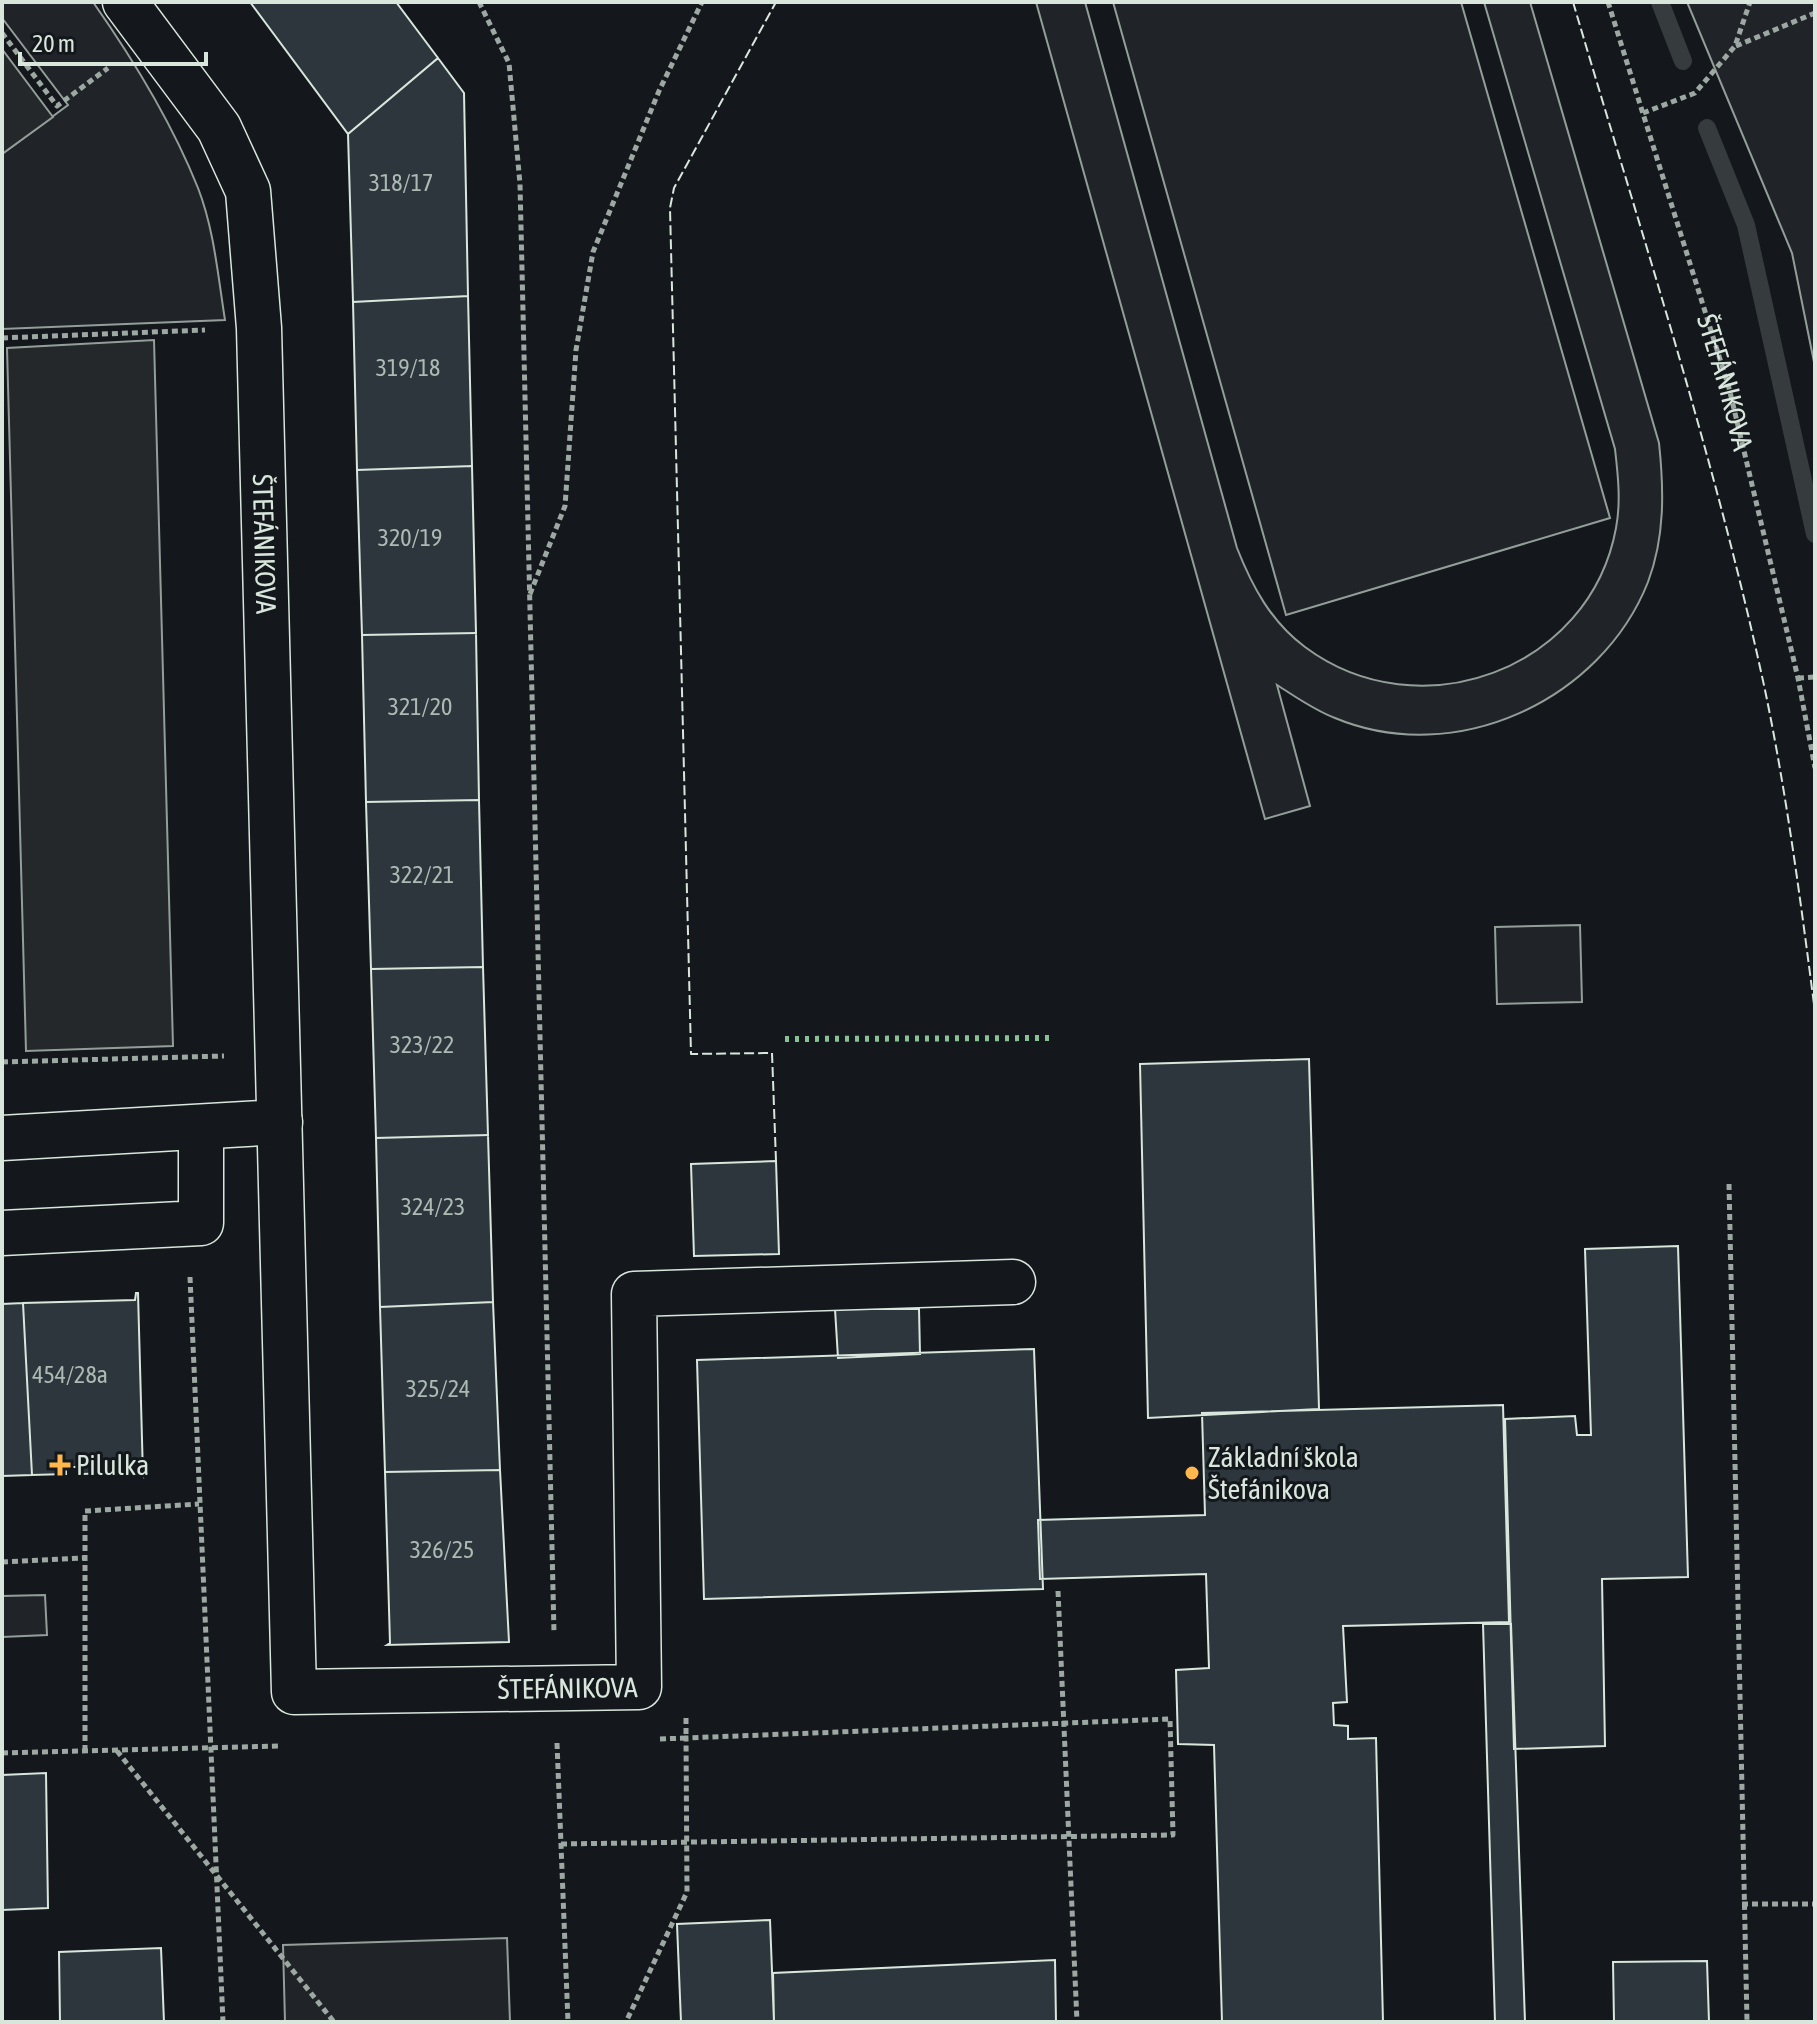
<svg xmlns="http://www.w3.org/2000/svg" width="1817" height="2024" font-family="'Asap Condensed',sans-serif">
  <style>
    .green { fill: #202428; stroke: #939e99; stroke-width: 2 }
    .parking { fill: #24282b; stroke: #939e99; stroke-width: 2 }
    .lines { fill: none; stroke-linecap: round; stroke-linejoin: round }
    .stream { stroke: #363b3e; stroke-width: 18 }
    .building { fill: #2c363c; stroke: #d8e6dc; stroke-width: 2 }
    .minor-casing { stroke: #d8e6dc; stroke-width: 47 }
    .path { stroke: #9da8a2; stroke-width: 5; stroke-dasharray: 6 4; stroke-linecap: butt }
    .minor { stroke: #14181c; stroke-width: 44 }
    .hedge { stroke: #8ac095; stroke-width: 6; stroke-dasharray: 4 6; stroke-linecap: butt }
    .fence { stroke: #d8e6dc; stroke-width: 2; stroke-dasharray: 10 4; stroke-linecap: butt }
    .poi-dot { fill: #ffb74d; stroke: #14181c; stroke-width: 3 }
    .labels { text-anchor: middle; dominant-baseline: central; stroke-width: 6; stroke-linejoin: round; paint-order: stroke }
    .number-label { font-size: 24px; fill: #adbab4 }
    .street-label { font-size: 28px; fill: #d8e6dc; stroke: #14181c }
    .poi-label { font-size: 28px; fill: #d8e6dc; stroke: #14181c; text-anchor: start }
  </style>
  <rect width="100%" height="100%" fill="#14181c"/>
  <path class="green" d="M2 2H93C133 59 172 123 198 188 214 229 218 276 225 320L2 329V154L68 105 2 18Z
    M1036 2H1085L1237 548C1252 586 1271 622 1305 647 1419 732 1590 670 1616 528 1621 502 1618 475 1615 449L1484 2H1530L1659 443C1664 490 1665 537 1648 582 1601 701 1455 768 1335 718 1314 710 1296 697 1277 685L1310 806 1265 819Z
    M1113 2H1461L1610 518 1286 615Z
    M1687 2H1815V367L1792 253Z
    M1580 925 1582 1002 1497 1004 1495 927Z
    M45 1595 47 1635 2 1637V1596Z
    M507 1938 510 2022H285L283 1945Z"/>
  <path class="parking" d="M2 49 53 117 2 154Z
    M154 340 173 1046 26 1051 7 348Z"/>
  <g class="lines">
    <path class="stream" d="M1660 2 1683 61
      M1707 128 1746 225 1815 534"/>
  </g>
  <path class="building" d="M250 2H396L438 58 348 134Z
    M438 58 464 93 468 296 353 302 348 134Z
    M468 296 472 466 357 470 353 302Z
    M472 466 476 633 362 635 357 470Z
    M476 633 479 800 366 802 362 635Z
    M479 800 483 967 371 969 366 802Z
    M483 967 488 1135 376 1138 371 969Z
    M1309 1059 1319 1409 1148 1418 1140 1064Z
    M488 1135 493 1302 380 1307 376 1138Z
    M776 1161 779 1254 694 1256 691 1164Z
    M1678 1246 1688 1577 1602 1579 1605 1746 1514 1749 1505 1419 1575 1416 1577 1435H1591L1585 1249Z
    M136 1293H138L143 1476 140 1472 82 1474V1467H66V1474L32 1475 23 1303 135 1300Z
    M493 1302 500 1470 385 1472 380 1307Z
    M23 1303 32 1475 2 1476V1304Z
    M835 1309H919L920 1354 838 1358Z
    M1034 1349 1043 1589 704 1599 697 1360Z
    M1503 1405 1509 1622 1343 1626 1347 1702 1333 1703 1334 1725 1348 1726V1739L1376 1738 1383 2022H1222L1214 1745 1178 1744 1176 1670 1209 1668 1206 1574 1040 1579 1038 1520 1205 1515 1202 1413Z
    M500 1470 509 1642 387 1645 390 1643 385 1472Z
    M1483 1624H1511L1525 2022H1495Z
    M46 1773 48 1908 2 1910V1775Z
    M770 1920 774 2022H681L677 1924Z
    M161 1948 164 2022H60L59 1952Z
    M1055 1960 1056 2022H774L773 1973Z
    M1707 1961 1709 2022H1614L1613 1962Z"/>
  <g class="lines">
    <g class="minor-casing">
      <g id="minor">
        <path id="s2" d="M125 2 219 128 248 191 259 328 294 1692 639 1687 634 1294 1013 1282"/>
        <path d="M2 1138 280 1122"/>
        <path d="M2 1233 201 1223V1128"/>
      </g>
    </g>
    <g class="path">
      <path d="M479 2 509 63 520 184 554 1633"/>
      <path id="s1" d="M1608 2 1729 388 1798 678 1815 768"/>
      <path d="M2 33 57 106 108 68"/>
      <path d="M1736 46 1815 13"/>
      <path d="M1643 113 1695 93 1735 46 1750 2"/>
      <path d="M2 338 205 330"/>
      <path d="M530 594 565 506 576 350 593 252 659 91 702 2"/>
      <path d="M1798 678 1815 677"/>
      <path d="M2 1062 224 1056"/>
      <path d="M1729 1184 1747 2022"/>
      <path d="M190 1277 223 2022"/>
      <path d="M2 1562 84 1558"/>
      <path d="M1058 1591 1077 2022"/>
      <path d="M660 1739 686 1738V1718"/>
      <path d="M557 1743 568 2022"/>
      <path d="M85 1751V1511L199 1504"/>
      <path d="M117 1751 334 2022"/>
      <path d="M2 1753 278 1746"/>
      <path d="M561 1844C765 1841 969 1838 1173 1835L1170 1719 686 1738 687 1892 626 2022"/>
      <path d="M1742 1904H1815"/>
    </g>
    <use href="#minor" class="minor"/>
    <path class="hedge" d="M785 1039 1052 1038"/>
    <path class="fence" d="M1573 2C1640 230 1715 457 1765 690 1787 796 1801 904 1815 1012
      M776 1161 772 1053 691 1054 670 208 674 188 776 2"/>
  </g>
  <g class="poi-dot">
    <path d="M56 1453h8v8h8v8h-8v8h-8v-8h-8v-8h8z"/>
    <circle cx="1192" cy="1473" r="8"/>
  </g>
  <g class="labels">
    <g class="number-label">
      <text x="401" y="182">318/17</text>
      <text x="408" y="367">319/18</text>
      <text x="410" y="537">320/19</text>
      <text x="420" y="706">321/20</text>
      <text x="422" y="874">322/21</text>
      <text x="422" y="1044">323/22</text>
      <text x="433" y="1206">324/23</text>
      <text x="70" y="1374">454/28a</text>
      <text x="438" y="1388">325/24</text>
      <text x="442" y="1549">326/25</text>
    </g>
    <g class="street-label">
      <text stroke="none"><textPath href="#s1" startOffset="398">ŠTEFÁNIKOVA</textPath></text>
      <text stroke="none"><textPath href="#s2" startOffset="580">ŠTEFÁNIKOVA</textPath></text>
      <text stroke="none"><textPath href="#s2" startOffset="2002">ŠTEFÁNIKOVA</textPath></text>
    </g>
    <g class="poi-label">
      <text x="1208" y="1457">Základní škola<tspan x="1208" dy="32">Štefánikova</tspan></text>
      <text x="76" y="1465">Pilulka</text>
    </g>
  </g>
  <rect width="1817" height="2024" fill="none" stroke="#d8e6dc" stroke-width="8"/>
  <path d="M20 52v12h186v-12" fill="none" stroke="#d8e6dc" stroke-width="4"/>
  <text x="32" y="52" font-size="24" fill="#d8e6dc" stroke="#14181c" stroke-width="6" paint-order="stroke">20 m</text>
</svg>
